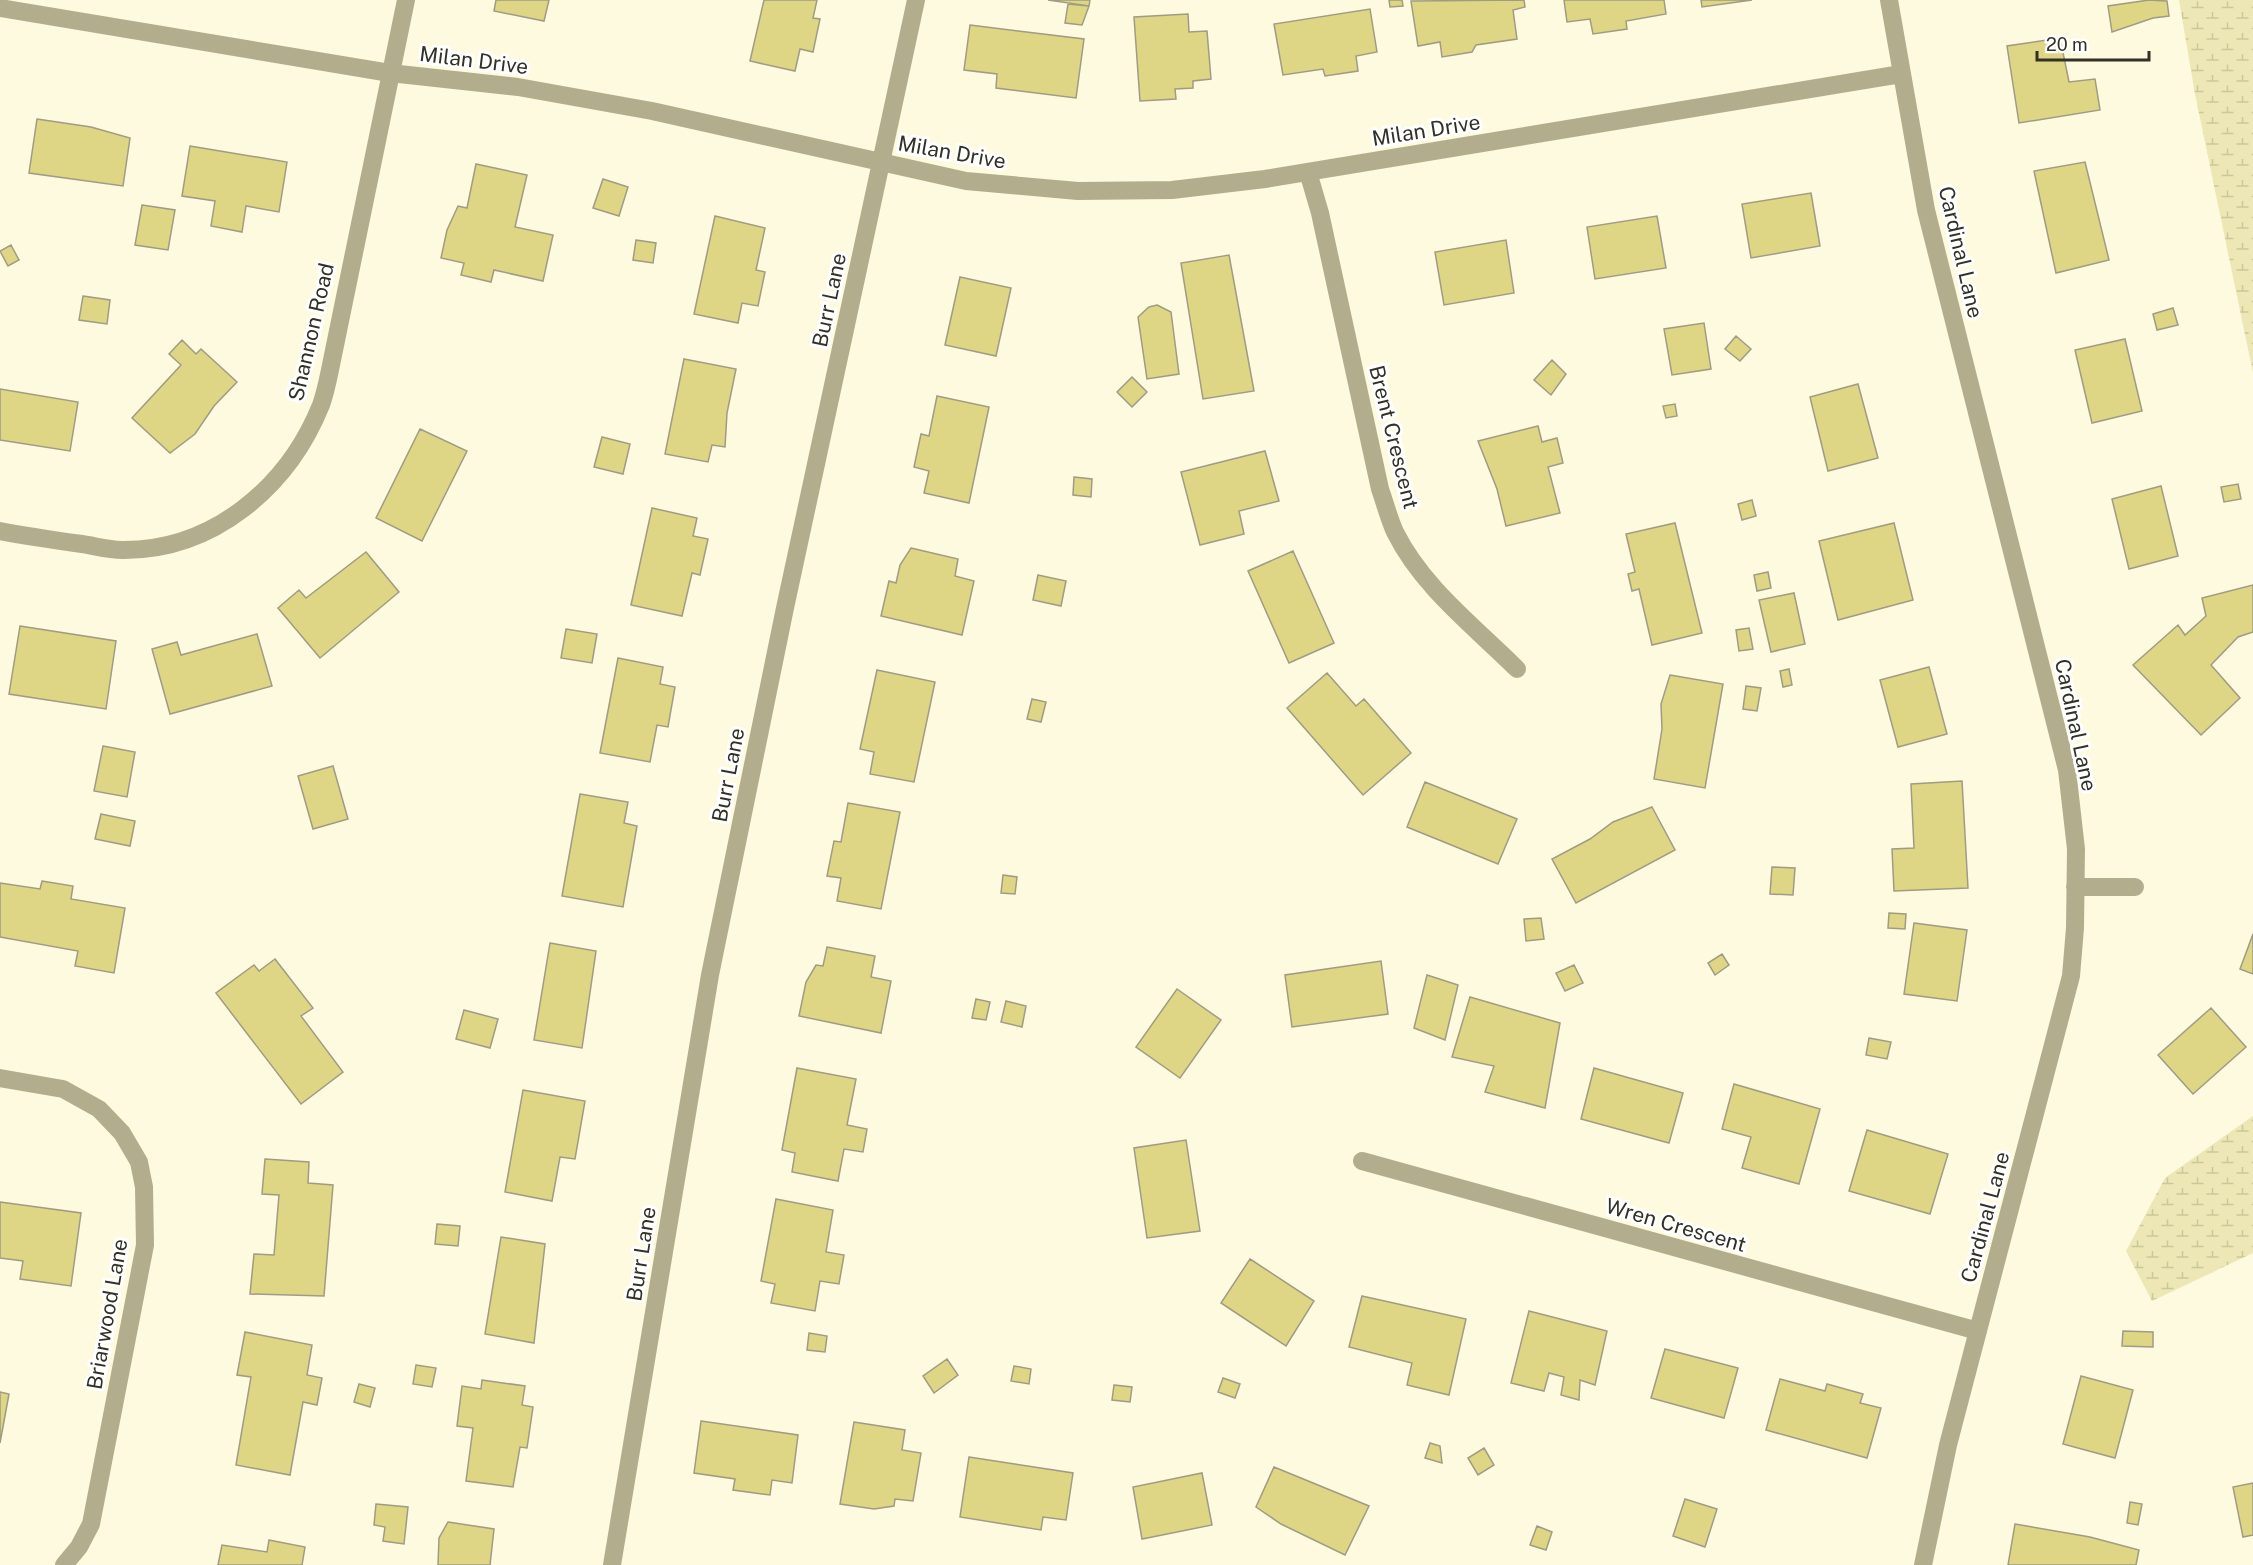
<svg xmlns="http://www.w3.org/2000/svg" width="2253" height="1565" font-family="'Public Sans',sans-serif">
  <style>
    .wetland { fill: url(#wetland-marsh) }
    .building { fill: #ded685; stroke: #9f9c83; stroke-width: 1.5 }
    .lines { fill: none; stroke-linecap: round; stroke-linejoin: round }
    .minor { stroke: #b2ae8d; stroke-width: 18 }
    .labels { text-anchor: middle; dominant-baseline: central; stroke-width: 6; stroke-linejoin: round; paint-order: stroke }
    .street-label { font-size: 21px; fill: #323126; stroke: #fff }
  </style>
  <defs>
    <pattern id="wetland-marsh" width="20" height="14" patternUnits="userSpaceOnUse" patternTransform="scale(1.5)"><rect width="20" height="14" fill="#ece7b4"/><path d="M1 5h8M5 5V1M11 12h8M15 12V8" fill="none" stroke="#cbc79b"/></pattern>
  </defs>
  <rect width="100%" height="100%" fill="#fdfadf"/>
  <path class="wetland" d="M2179 0H2253V373L2195 94Z
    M2253 1116V1253L2152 1301 2126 1251 2165 1178Z"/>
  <path class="building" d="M496 0H549L544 21 494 11Z
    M764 0H817L813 18 820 19 813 52 800 49 795 71 750 61Z
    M1048 0H1090L1089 6Z
    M1389 0H1402L1403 6 1390 7Z
    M1524 0 1525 7 1513 10 1517 39 1476 45 1472 52 1442 57 1440 42 1418 46 1411 1Z
    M1564 0H1664L1666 14 1626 21 1627 29 1593 34 1590 19 1567 22Z
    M1701 0H1752L1702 7Z
    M2149 0 2167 1 2169 16 2153 18 2112 32 2108 6Z
    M1068 4 1089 6 1082 25 1065 23Z
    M1370 9 1377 52 1356 56 1358 71 1325 76 1323 69 1283 75 1274 24Z
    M1188 14 1189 32 1207 31 1211 79 1193 81V88L1175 89 1176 99 1140 101 1134 17Z
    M970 25 1084 39 1076 98 996 88 997 74 964 70Z
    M2060 38 2069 82 2095 79 2100 110 2019 123 2007 46Z
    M37 119 91 127 130 138 123 186 29 173Z
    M190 146 287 162 279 212 246 206 242 232 211 226 215 201 182 196Z
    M2085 162 2109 260 2056 273 2034 171Z
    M476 164 527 175 515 227 553 235 543 281 494 270 491 282 461 275 464 263 441 258 447 230 458 206 467 208Z
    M603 179 628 187 619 216 593 208Z
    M1811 193 1820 246 1751 258 1742 204Z
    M142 205 175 210 168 250 135 245Z
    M715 216 765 228 756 270 765 272 758 306 742 303 738 323 694 314Z
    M1657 216 1666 268 1595 279 1587 227Z
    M636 240 656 243 653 263 633 260Z
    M1506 240 1514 293 1444 305 1435 252Z
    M11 245 19 260 8 266 0 251Z
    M1229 255 1254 391 1203 399 1181 263Z
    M960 277 1011 288 996 356 945 345Z
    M83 296 110 300 107 324 79 320Z
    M1157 305 1171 312 1179 374 1147 379 1138 317 1149 307Z
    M2173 308 2178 325 2157 330 2153 314Z
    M1704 323 1711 369 1672 375 1664 329Z
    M1736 336 1751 349 1740 361 1725 349Z
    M2125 339 2142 411 2092 423 2075 350Z
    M182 340 196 354 201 349 237 382 214 406 195 434 170 453 132 418 181 365 169 354Z
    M684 359 736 369 727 413 725 447 712 445 708 462 665 454Z
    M1552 360 1566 374 1551 395 1534 380Z
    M1132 377 1147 392 1132 407 1117 392Z
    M1858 384 1878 458 1828 471 1810 397Z
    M0 389 78 402 70 451 0 440Z
    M937 396 989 407 969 503 924 493 929 471 914 467 921 434 929 436Z
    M1675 404 1677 416 1666 418 1663 406Z
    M1538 426 1542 442 1557 438 1563 463 1548 467 1560 513 1506 526 1497 489 1478 441Z
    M420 429 467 451 422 541 376 518Z
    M602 437 630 444 623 474 594 467Z
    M1265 451 1279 501 1239 511 1244 534 1200 545 1181 472Z
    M1074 477 1092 479 1091 497 1073 495Z
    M2238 484 2241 499 2224 502 2221 487Z
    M2161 486 2178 556 2129 569 2112 499Z
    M1752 500 1756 516 1742 520 1738 504Z
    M652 508 697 518 693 536 708 539 700 575 692 573 682 616 631 605Z
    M1675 523 1702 633 1652 645 1639 589 1632 591 1628 574 1635 572 1626 534Z
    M1894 523 1913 600 1838 620 1819 541Z
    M911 548 958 559 955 576 974 581 962 635 881 616 889 581 896 583 900 565Z
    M1293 551 1334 643 1289 663 1248 571Z
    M366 552 399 592 320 658 278 608 299 590 306 598Z
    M1768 572 1771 588 1757 591 1754 575Z
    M1038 575 1066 581 1061 606 1033 600Z
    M2253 585V632L2238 637 2211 665 2240 698 2201 735 2133 665 2178 625 2185 635 2206 616 2202 598Z
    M1794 593 1805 644 1771 652 1759 600Z
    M20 626 116 641 106 709 9 694Z
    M1749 628 1753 649 1739 651 1736 630Z
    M566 629 597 634 592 663 561 658Z
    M257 634 272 686 170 714 152 649 177 642 181 655Z
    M618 658 663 667 660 684 675 687 668 727 657 725 650 762 600 753Z
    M1929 667 1947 734 1898 747 1880 680Z
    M1789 669 1792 685 1783 687 1780 671Z
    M877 670 935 682 914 782 870 774 874 752 860 749Z
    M1327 673 1356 706 1364 699 1411 753 1363 795 1287 708Z
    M1670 675 1723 684 1705 788 1654 779 1662 729 1661 704Z
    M1746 686 1761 688 1757 711 1743 709Z
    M1032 699 1046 702 1041 722 1027 719Z
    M103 746 135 752 127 797 94 791Z
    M333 766 348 819 313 829 298 776Z
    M1962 781 1968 888 1894 891 1892 849 1914 848 1911 784Z
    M1425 782 1517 819 1498 864 1407 827Z
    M580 794 628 802 624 823 637 826 623 907 562 896Z
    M848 803 900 812 881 909 837 901 841 878 827 876 834 841 841 842Z
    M1652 807 1675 850 1576 903 1552 859 1590 839 1613 822Z
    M101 814 135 821 130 846 95 839Z
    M1772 867 1795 868 1793 895 1770 894Z
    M1003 875 1017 877 1015 894 1001 893Z
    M42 881 73 886 71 899 125 908 114 973 75 966 78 951 0 937V883L40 889Z
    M1889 913 1906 914 1905 929 1888 928Z
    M1541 918 1544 939 1526 941 1524 919Z
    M1914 923 1967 930 1957 1001 1904 994Z
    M2253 934V974L2240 969Z
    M550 943 596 951 582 1048 534 1040Z
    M827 947 875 956 871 977 891 981 881 1033 799 1016 806 982 816 965 823 966Z
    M1722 954 1729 965 1715 975 1708 963Z
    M275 959 313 1008 301 1016 343 1072 301 1104 216 993 254 965 259 971Z
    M1381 961 1388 1014 1292 1027 1285 975Z
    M1574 965 1583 983 1565 991 1556 973Z
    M1427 975 1458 985 1445 1040 1414 1028Z
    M1177 989 1221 1020 1180 1078 1136 1047Z
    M1470 997 1560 1023 1545 1108 1485 1092 1494 1066 1452 1057Z
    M976 999 990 1002 986 1020 972 1018Z
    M1006 1001 1026 1006 1022 1027 1001 1022Z
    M2211 1008 2246 1047 2193 1094 2158 1055Z
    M464 1010 498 1019 490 1048 456 1039Z
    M1869 1038 1891 1042 1887 1059 1866 1055Z
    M797 1068 856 1079 847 1125 867 1129 863 1152 844 1149 838 1181 792 1172 795 1153 782 1150Z
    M1594 1068 1683 1093 1669 1143 1581 1119Z
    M1734 1084 1820 1109 1799 1184 1742 1168 1751 1137 1722 1129Z
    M523 1090 585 1101 575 1159 560 1157 552 1201 505 1192Z
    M1867 1130 1948 1154 1930 1214 1849 1191Z
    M1186 1140 1200 1231 1147 1238 1134 1148Z
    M265 1159 309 1162 308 1183 333 1185 324 1296 250 1294 254 1254 274 1255 279 1195 262 1194Z
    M776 1199 833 1210 826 1252 844 1255 839 1284 820 1281 815 1311 771 1303 775 1284 761 1281Z
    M0 1202 81 1213 71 1286 20 1279 23 1261 0 1258Z
    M437 1224 460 1226 458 1246 435 1244Z
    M501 1237 545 1244 534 1343 485 1334Z
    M1250 1259 1314 1301 1286 1346 1221 1303Z
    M1362 1296 1466 1319 1449 1395 1407 1385 1412 1363 1349 1347Z
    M1529 1311 1607 1331 1595 1385 1580 1380 1579 1400 1561 1395 1564 1377 1549 1373 1544 1391 1511 1383Z
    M2123 1331 2153 1332V1347L2122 1346Z
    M245 1332 312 1345 307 1375 322 1378 317 1405 303 1402 290 1475 236 1465 251 1377 237 1375Z
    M809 1333 827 1336 825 1352 807 1350Z
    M1665 1349 1738 1368 1724 1418 1651 1398Z
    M947 1359 958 1375 934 1393 923 1376Z
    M416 1365 436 1368 432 1387 413 1384Z
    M1014 1366 1031 1369 1029 1384 1011 1381Z
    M2081 1376 2133 1390 2115 1458 2063 1444Z
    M1223 1378 1240 1384 1235 1398 1218 1392Z
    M1780 1379 1825 1391 1827 1384 1863 1394 1860 1403 1881 1408 1867 1458 1766 1430Z
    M482 1380 525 1386 522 1405 533 1407 527 1448 520 1447 513 1487 466 1481 473 1428 457 1426 462 1386 481 1389Z
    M359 1384 375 1388 370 1407 354 1402Z
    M1114 1385 1132 1387 1130 1402 1112 1400Z
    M0 1392 9 1394 0 1443Z
    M701 1421 798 1435 792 1483 772 1480 770 1495 733 1490 735 1479 694 1473Z
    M854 1422 905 1430 902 1450 921 1453 913 1501 895 1499 894 1506 874 1509 840 1504Z
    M1430 1443 1440 1446 1442 1463 1425 1458Z
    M1484 1448 1494 1465 1478 1475 1468 1458Z
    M969 1457 1073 1473 1066 1520 1043 1517 1041 1530 960 1517Z
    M1274 1467 1369 1506 1345 1555 1281 1524 1256 1507Z
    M1202 1473 1212 1525 1142 1539 1133 1487Z
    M2253 1483V1535L2243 1537 2233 1487Z
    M1685 1499 1717 1509 1705 1547 1673 1536Z
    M2130 1502 2142 1504 2138 1525 2127 1523Z
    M376 1504 408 1507 404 1544 383 1541 385 1527 374 1525Z
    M448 1522 494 1529 490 1565H438L439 1538Z
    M2015 1524 2090 1537 2139 1550 2136 1565H2008Z
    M1537 1526 1552 1532 1546 1550 1530 1545Z
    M269 1540 305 1547 302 1565H218L222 1545 267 1552Z"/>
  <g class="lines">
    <path class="minor" d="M1889 0 1926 210 2067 770 2076 849 2075 928 2071 976 1948 1445 1923 1565
      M0 8 390 73 518 87 652 111 966 181 1078 191 1172 190 1265 179 1901 74
      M1308 172 1320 213 1380 489C1385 503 1389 519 1395 532 1423 588 1474 626 1517 669
      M0 531C27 536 54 540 82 544 95 546 109 550 122 550 213 551 288 487 321 405 326 391 329 375 332 360L406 0
      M2075 887H2135
      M0 1078 63 1089 99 1109 122 1133 139 1162 144 1187 145 1245 91 1524 79 1547 64 1565
      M1362 1161 1978 1331
      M612 1565 710 975 785 608 916 0"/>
  </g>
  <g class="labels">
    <g class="street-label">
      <text transform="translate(474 60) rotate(7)">Milan Drive</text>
      <text transform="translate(1426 130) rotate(-9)">Milan Drive</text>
      <text transform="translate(952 152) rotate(10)">Milan Drive</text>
      <text transform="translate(1961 252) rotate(77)">Cardinal Lane</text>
      <text transform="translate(829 300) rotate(-78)">Burr Lane</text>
      <text transform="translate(311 332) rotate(-77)">Shannon Road</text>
      <text transform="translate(1394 437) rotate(76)">Brent Crescent</text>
      <text transform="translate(2076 725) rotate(78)">Cardinal Lane</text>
      <text transform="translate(728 775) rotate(-79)">Burr Lane</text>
      <text transform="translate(1985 1217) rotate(-75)">Cardinal Lane</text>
      <text transform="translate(1676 1225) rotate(16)">Wren Crescent</text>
      <text transform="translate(641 1254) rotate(-81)">Burr Lane</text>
      <text transform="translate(107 1314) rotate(-80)">Briarwood Lane</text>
    </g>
  </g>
  <path d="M2037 51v9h112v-9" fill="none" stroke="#323126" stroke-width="3"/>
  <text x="2046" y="51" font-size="18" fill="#323126" stroke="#ffffff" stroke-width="4.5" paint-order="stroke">20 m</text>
</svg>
